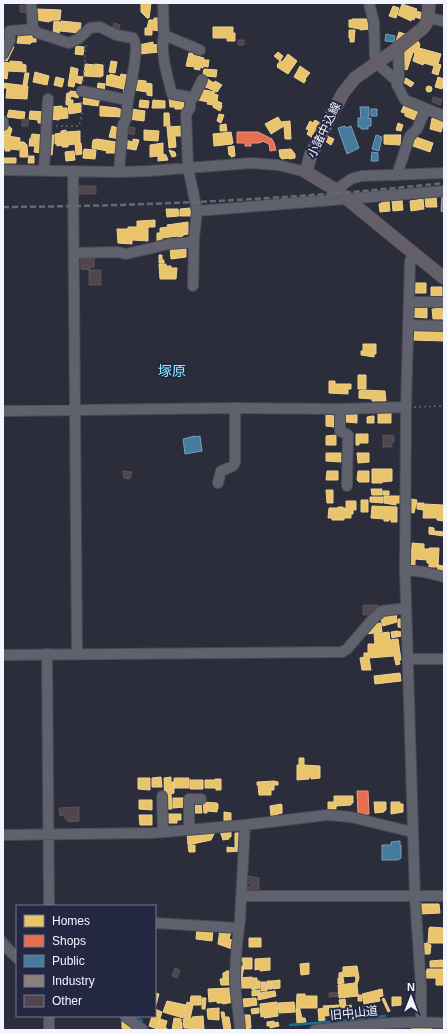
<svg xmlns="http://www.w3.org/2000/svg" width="447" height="1033" font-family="Helvetica,'Noto Sans JP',sans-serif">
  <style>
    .homes { fill: #e9c46a; stroke: #ecd297 }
    .shops { fill: #e76f51; stroke: #ea9785 }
    .public { fill: #457b9d; stroke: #799fba }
    .industry { fill: #8a817c; stroke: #a9a4a3 }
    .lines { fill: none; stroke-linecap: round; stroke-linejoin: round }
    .stream { stroke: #196f94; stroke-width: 2.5 }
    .building { fill: #52464d; stroke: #5a535a }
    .minor-casing { stroke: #494a56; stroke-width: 12 }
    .major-casing { stroke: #494a56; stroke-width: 14 }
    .path { stroke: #646570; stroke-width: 1.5; stroke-dasharray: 2 3; stroke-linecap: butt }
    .minor { stroke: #5f616d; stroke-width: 10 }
    .major { stroke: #645e68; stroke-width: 13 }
    .rail { stroke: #666872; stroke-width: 2.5; stroke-dasharray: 6 3; stroke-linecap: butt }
    .labels { text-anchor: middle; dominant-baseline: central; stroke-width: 4; stroke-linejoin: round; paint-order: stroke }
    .street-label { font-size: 12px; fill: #f2f4ff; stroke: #242742 }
    .quarter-label { font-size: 14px; fill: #86f1fd; stroke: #242742 }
  </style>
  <rect width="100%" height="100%" fill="#2b2d3b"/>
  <path class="homes" d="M141 3H151L149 18H147L141 12Z
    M402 4 417 9 416 11 423 13 421 19 415 17 414 20 412 19 411 21 398 15Z
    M393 6 399 8 396 18 389 16Z
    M36 9 61 10 60 20H52V21H49V22L37 20Z
    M154 18H159L161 31 152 30V35H145V28H147L149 20H154Z
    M352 19H371L372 33H369V29L360 30V29L349 27V20H352Z
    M54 21 60 22 59 35 53 34Z
    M61 21 81 23 80 33 60 31Z
    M213 27H233V33H235V41H227V38H213Z
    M349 30H355L354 42H350V38H349Z
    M19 32 33 34 32 38 36 39V42H32L30 44 17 43Z
    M399 32 405 34 400 42 396 41Z
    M414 40 419 42V44H420L419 48 441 54 438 64 441 65 438 75 432 73 434 66 424 63 423 65 413 61 415 53 413 52 407 70 399 67 405 49Z
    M153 42V45L160 44V52L139 54V45Z
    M9 45 14 47 7 61 3 59V58Z
    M76 46 84 47 83 55 75 54Z
    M278 52 283 56 280 61 274 56Z
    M189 53H193V55L204 58V60H209L208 67 203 66V68L200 67V70L194 69 195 67 186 66Z
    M288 54 297 61 288 74 277 67 278 66 277 65 280 61 282 62Z
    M10 61 22 62V64L26 65V72L8 71 7 79 3 78V62L10 63Z
    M111 61 117 62 115 73 109 72Z
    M85 64 95 65V64L103 65V76H101V77L84 76Z
    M300 66 310 73 305 79 306 80 304 83 294 77Z
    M71 67 78 69 77 76 83 77 81 84 75 82 74 87 68 86Z
    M204 69 217 70 216 77 207 76 206 78 214 83 215 81 222 85 217 92 201 85Z
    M35 72 49 76 47 85 33 82Z
    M25 73H29L27 85H23Z
    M110 74 120 77 121 74 127 75 126 79H128L126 97 123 96 124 89 106 85 107 75 110 76Z
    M56 77 64 79 62 87 54 85Z
    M438 77 444 79 442 89 435 87Z
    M406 78 414 83 411 87 403 82Z
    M136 80 146 81V83L152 84V96L147 95V92L134 90Z
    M3 83 28 86 27 99 6 98 7 88H3Z
    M98 83 105 84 104 92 97 91Z
    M426 89a3 3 0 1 1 6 0a3 3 0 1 1-6 0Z
    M200 89 215 92 214 94 218 95 217 101 222 103 221 105 222 106 220 111 213 107V105L207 104 208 102 198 100Z
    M70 91 79 92 78 98 71 96 70 100 66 99 67 93H70Z
    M84 95 100 97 98 106 83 104Z
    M181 97 188 103 186 109H175V107H170L169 98Z
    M66 100H73V104L81 103V112L69 114 68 104 66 105Z
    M140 100 149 101 148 108 139 107Z
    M153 100 165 101V108H152Z
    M405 103 422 111 417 121 405 116V113L401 112Z
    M62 106V108H67L68 118 59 119V120L50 119 51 107Z
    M100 106 117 108 122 110 125 117 100 116Z
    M131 109 145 111 144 121 128 119Z
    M9 110 25 112 24 119 7 117Z
    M30 111 44 112V123H38V120L29 119Z
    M164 113H169L170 126H164Z
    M219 114 224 115 221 123 217 121Z
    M278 117 281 122 290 121 291 139H285L284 126 271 134 265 124Z
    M432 118 444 121 441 132 430 129Z
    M315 120 322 124 314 139 307 134 309 130 306 129 310 121 313 123Z
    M398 123 403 125 401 131 396 130Z
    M5 124H7L12 129 10 136 3 135Z
    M226 124 227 131H220V125Z
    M112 126 121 129 119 139 109 137Z
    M185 126 182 136H175L176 147 169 148 167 127Z
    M66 130V132L80 131V143H81L82 154 76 155 75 144 68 145V147H62V145L57 146V144H55V134L61 133V131Z
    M144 130 159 131 158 141 144 140Z
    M48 131H52L51 135H54L52 155H46Z
    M231 132 233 143 232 144 214 146 213 134Z
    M32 134 43 135V138L31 137Z
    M3 135 20 138 19 150 10 149V151H5V148H3Z
    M384 135H401L400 145 384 144Z
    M327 136 334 139 331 145 325 141Z
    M413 136 433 143 430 152 410 145Z
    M30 138 42 139 41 153 34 152 35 146H29Z
    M97 139 116 142 115 153H106L107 151 92 148 93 140Z
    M133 139 139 140 136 150 124 148 125 140 133 142Z
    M20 142H24L27 145 28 157H20Z
    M163 143V154L166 155 168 160 158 161V156L150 157V145Z
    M234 146 235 156 231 157V155H229L228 147Z
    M84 149 96 150 95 159 83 158Z
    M291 149 295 154V158L289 159V158L282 159 280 157 279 150Z
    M169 150 175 152 176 156 172 157Z
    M74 151 75 160 66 161 65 152Z
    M29 156H34V163H28Z
    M3 158H16V163H3Z
    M436 197 437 207H426L425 198Z
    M423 199 424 209 411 211 410 201Z
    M402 200 403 210 393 211 392 201Z
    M382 201H389L390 211 380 212 379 204 382 203Z
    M190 208 191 216H180V209Z
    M166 209H178L179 216 167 217Z
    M155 220V227H148V241L132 240V244L118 243 117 229H128V227H137V221H140Z
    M188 222V234L183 235V236L178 237V236L162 238V243H157V233H160V228L168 227 167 225Z
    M170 247H186V257L171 259Z
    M159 255H162V260H164V263H159Z
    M159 264H166V266H171V268H177L176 279H160Z
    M414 283H426V293H414Z
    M431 287H442V297H431Z
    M413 307H427V318L413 317Z
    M435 307H443V319H433L432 309H435Z
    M413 328 444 329V341L413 340Z
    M363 344H376V354H374V357L361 355V351H363Z
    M358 375H366V389H358Z
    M329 381H335V384H351V389H348V394L329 393Z
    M362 390 385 391 386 401H372V399L359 398V391Z
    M378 413H391V423H378Z
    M346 414H357V423L346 422Z
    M326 415 334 416V427L326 426Z
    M372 416H374V423H367V417Z
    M356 434H368V443H359V445H356Z
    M336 435V445H326V436Z
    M326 453H341V462L326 461Z
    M357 453H369V462L358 463Z
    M372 469H392V481L382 482V483H372Z
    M327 471H338V480H326Z
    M358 471H369V482H359L357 480Z
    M371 489H382V495H372Z
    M326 490H333V503H327Z
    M383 491H389V495H383Z
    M384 496H400V503H396V505L384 503Z
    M370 497H383V503L370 502Z
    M411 499 417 500 414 513 409 512Z
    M361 500H368V512H361Z
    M346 501H356V510H353V514H351V518H344V520H332V518H328L329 508H338V507H343V508H345L346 511Z
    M417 503H424L423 510 417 509Z
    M424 504 443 505 444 519H443V521L437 520V518H423Z
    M372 506 397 507V522H391V519H389V521H384V519L371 518Z
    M429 527 434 528V531L444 532V536L429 534Z
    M412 543 424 544V549H429V548H439L438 567H429V563H427V560L415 559V566L409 565 410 548H412Z
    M444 564V574L437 572 438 565 443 566Z
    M396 612 397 622 383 626 380 616Z
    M398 619H403V628L398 627Z
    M381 623 382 632 366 634 374 624Z
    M397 631 401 632V636L392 638 391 632Z
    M389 632 390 640 398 639 401 660H399L400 664 396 665 394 656 369 658 371 670H362L360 658 364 657V653H368V644H375L374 634Z
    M400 673 401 681 375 684 374 676Z
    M299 758H304V765L320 766V778L311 779V777H309V779L297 780V765H299Z
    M161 777 162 787H152V778Z
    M171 777V782H174V793L171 794 172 809H165L164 778Z
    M138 778H150V790L138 789Z
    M174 778H189V788H174Z
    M215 779H221V790H216V788H205V780H215Z
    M190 780H203V789H190Z
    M274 781 278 782V785H274V790H271V795H259L258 785H257V782Z
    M334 796H353V803H351V805L336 806V809H328V802H334Z
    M173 798H184L185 807 173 808Z
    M139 800H152V810L139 809Z
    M203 802 217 803 218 804V809H217V812L207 811V813H204Z
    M374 802H386V810L384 811V812L375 813Z
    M391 802H400V804H403V812L391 814Z
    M192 804H201L202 813H192Z
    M281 804 282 805V813L271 816 270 806Z
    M224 812 231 813V821H224Z
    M165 814H181V820H177V823H165Z
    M139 815H152V825H140Z
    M231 830V837H229V839L223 840 220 831Z
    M215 832 211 840 188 845 187 833Z
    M235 833H242L241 851 227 852V847L235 848Z
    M195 845V852H189L188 846Z
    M421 904H439L440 913 421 914Z
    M430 927 444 928V943H428L429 928Z
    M197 928 213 930 212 941 196 939Z
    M220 929 231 932 229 939 236 941 232 949 218 944Z
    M249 938H261V947H249Z
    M428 943V944L431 945 430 954H422L421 944Z
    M241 958H252V969H244V965H243V961H241Z
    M270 958V970L260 971V969L255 970V959Z
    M442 960 444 961V967H430V961Z
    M309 963V974L301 975 300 964Z
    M238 966H244L242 977H237Z
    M357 966 359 978 357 985 358 995H361L362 1001H358V996L339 998 338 985 355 983 356 979 355 976 339 977V973L343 972V967Z
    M427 969H444V985H436V978H426V971H427Z
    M226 971H232L233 978H223V973L226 972Z
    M252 977V978H257V981H260V988L252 990V988H238V978Z
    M343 977 344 983 338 984V978Z
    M232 978 233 985H221L220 979Z
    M280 980V988L273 989 272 981Z
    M267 981H272V989H267Z
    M261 982H266L267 991H261Z
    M231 988 234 1002 223 1004 222 1003H217V1001L209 1002 208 989Z
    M382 989 383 996 379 997 380 1001 364 1004 362 994Z
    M260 990V995L252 996V991Z
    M275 991 276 996 258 1000V996L261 995 260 993Z
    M155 993 159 994 156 1005H155Z
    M297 994H305V996H317V1008H300V1010H296Z
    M191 996H201V1005H193L190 1019H192V1017L203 1016 204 1029 184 1028 183 1019H188L184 1018 187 1002 190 1003Z
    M392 997H401V1005L392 1006Z
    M202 998H206L205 1009H202Z
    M256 998 257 1005 243 1007V999Z
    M384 998 390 1011 388 1012 382 999Z
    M345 999 346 1006 351 1005 353 1015 356 1014 357 1018 353 1019 352 1016H342L339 1000Z
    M167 1001 186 1005 183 1018 163 1012Z
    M277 1002 278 1016 264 1018V1016L261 1017 260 1004Z
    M294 1002 295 1012 279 1013 278 1003Z
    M339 1005V1015L324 1016 325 1020 319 1021 318 1009 324 1008 323 1006Z
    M371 1006 373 1015 367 1017 365 1007Z
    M364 1007 366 1016 358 1018 356 1009Z
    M219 1008V1020L208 1019 207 1009Z
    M259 1008V1013L252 1014 251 1009Z
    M155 1009 162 1012 157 1029 149 1026 152 1016H155Z
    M296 1010H300L302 1018H305L306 1022 297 1023Z
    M221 1012H224L225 1017H229L231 1030H224Z
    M242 1015H250L251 1028 243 1029Z
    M174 1018 181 1019V1022L182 1023V1030H172Z
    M122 1019 134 1027 131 1030H123L124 1029 122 1028Z
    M160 1019 167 1021 165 1028H167L166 1030H157Z
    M274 1021V1023L278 1022 279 1026 270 1028V1026H267V1022Z
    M412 1027 432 1028V1030H411Z"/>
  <path class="shops" d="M237 132H258L272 139 274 143 276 150 270 151 269 144 262 141V142L258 143H251V146H245V143H237Z
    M357 791H368L369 814 358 815Z"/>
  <path class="public" d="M386 34 395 36 394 42 385 41Z
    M360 107H369V116H368V118H371V126H368V129H361V127H358V118H361Z
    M371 109H377V116H371Z
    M345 126 346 128 351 126 359 148 347 154 339 131 338 128Z
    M376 135 382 137 379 151 372 149Z
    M372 152 378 153V161H371Z
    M195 436V437L200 436 202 451 185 454 183 439Z
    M400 841V845H401V858L398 860H382V845H391V842Z"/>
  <path class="industry" d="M442 195H444V212L441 211Z"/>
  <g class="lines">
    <path class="stream" d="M3 936 15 950
      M136 1016 142 1021
      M290 1025 354 1020 385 1016"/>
  </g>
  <path class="building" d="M20 5 29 6 28 13 20 12Z
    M114 23 120 25 118 32 113 29Z
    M238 40H244V45H238Z
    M433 97 442 99 440 105 432 102Z
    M22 119 28 120V126H22Z
    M127 126 135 128 134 135 126 133Z
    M79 186H96V194H79Z
    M81 258H94V267H90V270L81 269Z
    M89 270H101V285H89Z
    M383 435 394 436V442H392V447H383Z
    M123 471 132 472 130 479 124 478Z
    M363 605H370V615H363Z
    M370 605H378V608H375V611H370Z
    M79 807V821L70 822 66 820 64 815 60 816 59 808Z
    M246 876 259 878V892L244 893V887L251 886V884L245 883Z
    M175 968 180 970 177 978 172 976Z
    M337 992 338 996 329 997V993Z
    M387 1025H401V1030H387Z"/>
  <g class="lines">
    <g class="minor-casing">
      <path id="minor" d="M31 3 33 29
        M163 3 164 35
        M369 3 374 23 375 57 381 67 397 81
        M428 18 444 21
        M398 48 399 78 397 85 405 100 444 116
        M3 54 10 40V31L33 29 38 33 69 43 78 39 90 28 100 27 116 35 133 38C140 45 130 89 128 100
        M82 91 128 100 126 119 123 125 119 172
        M190 97 172 94 171 91C167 73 160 53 164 35L200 50
        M3 121V125
        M3 170 119 172 149 171 251 163 278 165 306 172
        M44 170 48 99
        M73 171 77 654
        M397 175 409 138 410 136 417 129 426 109
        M336 190 351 179 361 176 444 173
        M197 211 444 191
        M74 253 117 252 126 254 169 244 194 242
        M414 253 410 261 406 407 405 570 415 897 421 987V1021
        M193 286 194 238 197 211 188 167 186 114 190 108V97H194L202 80
        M409 302H444
        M408 325 444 326
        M340 409V431L348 435 347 486
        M3 411 235 408 340 409 406 407
        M218 483 221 471 233 466 235 463V408
        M405 570 424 572 444 577
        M47 654 49 906
        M3 655 342 652 347 649 372 620 382 611 406 608
        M408 659H444
        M162 796 163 832
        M189 830V799H201
        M3 835 152 833 245 825 327 815 351 817 412 832
        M242 896H444
        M155 923 239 928
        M3 944 17 958
        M49 1016V1030
        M125 1016 143 1030
        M240 1030C239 1012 235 995 235 978 235 961 237 945 239 928L240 920 245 825
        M315 1030C360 1026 399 1020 444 1023"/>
    </g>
    <g class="major-casing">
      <path id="major" d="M429 3 428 18 426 24 422 29 398 48 355 78 343 93 311 154 306 172 336 190 444 278"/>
    </g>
    <path class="path" d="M83 82 86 44
      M56 126H79L82 114 81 99
      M414 407 444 406"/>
    <use href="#minor" class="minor"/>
    <use href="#major" class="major"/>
    <path class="rail" d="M3 207C151 206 297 199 444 183"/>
  </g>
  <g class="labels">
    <g class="street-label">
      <text transform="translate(324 130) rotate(-64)">小諸中込線</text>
      <text transform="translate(354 1013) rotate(-6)">旧中山道</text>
    </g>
    <g class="quarter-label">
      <text x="172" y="371">塚原</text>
    </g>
  </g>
  <rect width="447" height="1033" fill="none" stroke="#f2f4ff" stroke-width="8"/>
  <rect x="16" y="905" width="140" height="112" fill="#242742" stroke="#76798e"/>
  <rect x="24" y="915" width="20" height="12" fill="#e9c46a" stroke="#76798e"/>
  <text x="52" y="925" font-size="12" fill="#f2f4ff">Homes</text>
  <rect x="24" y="935" width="20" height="12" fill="#e76f51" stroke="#76798e"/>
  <text x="52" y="945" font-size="12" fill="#f2f4ff">Shops</text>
  <rect x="24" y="955" width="20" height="12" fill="#457b9d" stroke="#76798e"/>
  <text x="52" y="965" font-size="12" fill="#f2f4ff">Public</text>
  <rect x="24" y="975" width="20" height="12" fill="#8a817c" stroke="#76798e"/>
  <text x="52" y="985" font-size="12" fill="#f2f4ff">Industry</text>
  <rect x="24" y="995" width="20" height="12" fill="#52464d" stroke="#76798e"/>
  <text x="52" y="1005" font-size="12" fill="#f2f4ff">Other</text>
  <g transform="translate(411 997)" stroke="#242742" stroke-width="3" paint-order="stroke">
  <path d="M0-3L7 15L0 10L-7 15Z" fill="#f2f4ff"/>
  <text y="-6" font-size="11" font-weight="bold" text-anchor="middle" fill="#f2f4ff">N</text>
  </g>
</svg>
